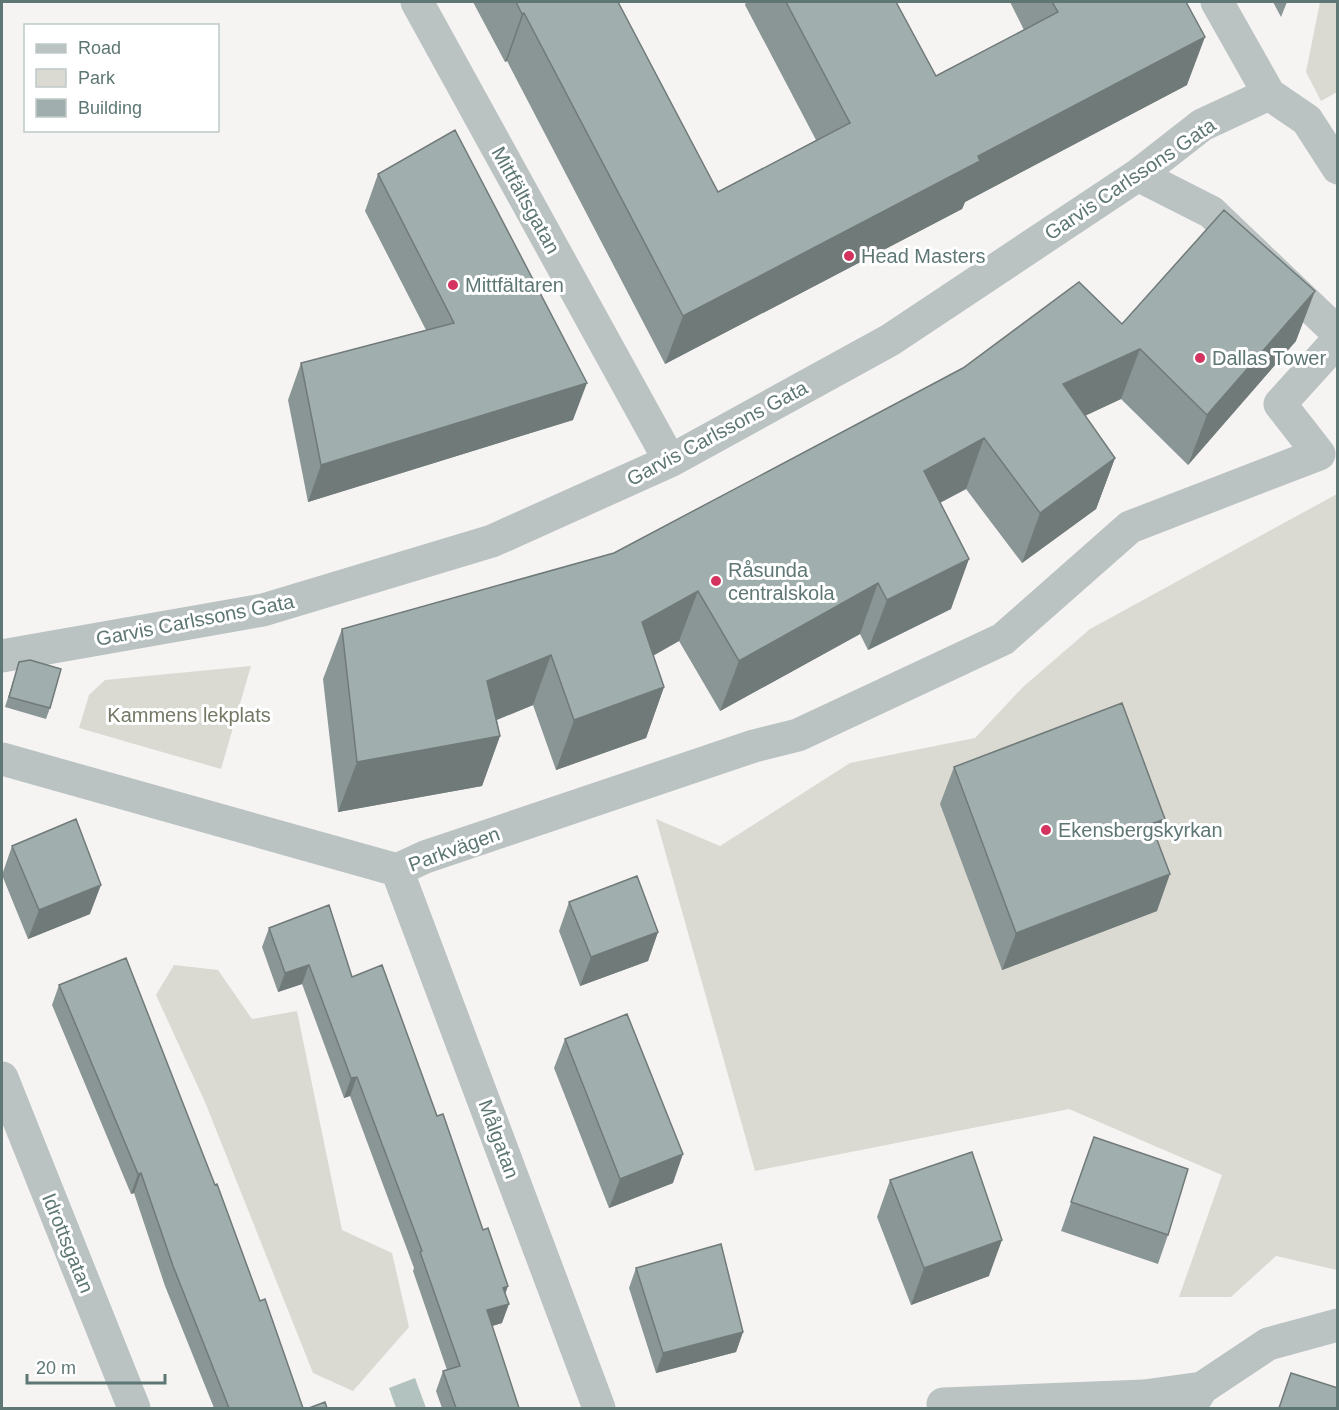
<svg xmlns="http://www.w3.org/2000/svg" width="1339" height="1410" font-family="Helvetica,sans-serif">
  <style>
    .green { fill: #dadad2 }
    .water { fill: #b2c2be }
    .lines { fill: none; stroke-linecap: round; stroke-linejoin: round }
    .minor { stroke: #bac2c2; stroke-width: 33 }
    .wall { fill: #8a9695 }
    .shaded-wall { fill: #707a79 }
    .building { fill: #a0aead; stroke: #707a79; stroke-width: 1.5 }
    .poi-dot { fill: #d5335f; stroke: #fff; stroke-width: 2 }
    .labels { text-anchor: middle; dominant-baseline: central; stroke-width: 6; stroke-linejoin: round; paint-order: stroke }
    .street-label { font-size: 20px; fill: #5e7775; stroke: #fff }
    .poi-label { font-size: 20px; fill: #5e7775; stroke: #fff; text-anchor: start }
    .park-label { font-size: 20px; fill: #737965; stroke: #fff }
  </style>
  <rect width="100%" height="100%" fill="#f6f4f3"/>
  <path class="green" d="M1320 2H1338L1337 92 1321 101 1306 72Z
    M1337 494V1270L1276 1256 1231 1297H1179L1222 1175 1069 1109 755 1171 656 819 720 846 850 763 975 738 1023 687 1090 629Z
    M251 666 221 769 79 728 89 695 105 680Z
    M174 965 218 970 252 1019 297 1011 342 1230 392 1253 409 1327 353 1391 313 1373 205 1102 156 995Z"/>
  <path class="water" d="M415 1378 426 1408H396L389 1388Z"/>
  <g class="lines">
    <path class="minor" d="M417 2 670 461
      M1269 94 1307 120 1338 168
      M1138 175 1211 212 1338 333
      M2 656 263 610 492 541 670 461 890 340 1138 175 1202 125 1269 94 1217 2
      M2 759 397 870 425 857 754 746 798 735 1003 639 1130 527 1319 454 1280 404 1338 340
      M397 870 599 1408
      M2 1078 134 1408
      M943 1404 1144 1396 1202 1388
      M1190 1407 1202 1388 1268 1344 1338 1325"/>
  </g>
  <path class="wall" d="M473 2H618L718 192 816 140 745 5 746 2H896L936 76 1024 30 1010 2H1186L1187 85 965 202 962 209 665 364 507 61 505 62Z
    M1273 2H1287L1281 17Z
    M378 174 573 420 308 502 288 400 301 363 426 330 365 211Z
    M1122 324 1296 341 1188 465 1121 399 1085 416 1115 458 1096 509 1022 563 966 489 940 503 951 609 868 650 860 634 720 711 679 641 653 656 664 687 646 738 556 770 533 705 497 720 500 736 482 786 338 812 323 679 342 629 614 553Z
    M19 662 50 708 46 719 5 707Z
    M954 767 1157 840V911L1002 970 940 804Z
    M12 846 90 914 28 939 2 875Z
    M569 902 658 932 648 961 580 986 559 931Z
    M269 928 352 977 437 1116 483 1230 505 1294 502 1323 492 1326 519 1408H442L436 1391 443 1371 447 1370 413 1271 414 1268 350 1096 344 1098 302 984 278 992 262 947Z
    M59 985 260 1301 303 1408H214L165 1286 134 1193 131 1194 52 1005Z
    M565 1039 673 1183 609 1208 554 1068Z
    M1094 1137 1168 1235 1158 1264 1061 1231Z
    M890 1180 989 1276 911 1305 877 1217Z
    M636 1268 743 1332 736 1352 656 1373 629 1288Z"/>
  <path class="shaded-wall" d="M524 13 507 61 505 62 522 14Z
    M1205 37 1187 85 965 202 962 209 665 364 683 316 978 156Z
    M1315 291 1296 341 1188 465 1207 415Z
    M1140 349 1121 399 1045 434 1063 384Z
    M587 383 573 420 308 502 321 465Z
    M984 438 966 489 905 521 924 471Z
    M1115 458 1096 509 1022 563 1040 513Z
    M969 559 951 609 868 650 887 600Z
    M878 583 860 634 720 711 739 661Z
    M698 591 679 641 623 672 642 622Z
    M551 655 533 705 469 731 487 681Z
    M664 687 646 738 556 770 574 720Z
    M500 736 482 786 338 812 357 762Z
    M1165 819 1152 855 1151 824Z
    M1170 874 1157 911 1002 970 1016 933Z
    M101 885 90 914 28 939 39 910Z
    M658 932 648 961 580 986 591 957Z
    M309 965 302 984 278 992 285 973Z
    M357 1077 350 1096 344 1098 351 1078Z
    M683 1154 673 1183 609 1208 620 1179Z
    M141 1173 134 1193 131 1194 138 1174Z
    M1002 1240 989 1276 911 1305 924 1268Z
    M508 1286 501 1306 503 1288Z
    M509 1304 502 1323 479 1330 487 1310Z
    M743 1332 736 1352 656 1373 663 1353Z"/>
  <path class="building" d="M516 2H618L718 192 850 123 786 2H896L936 76 1058 12 1052 2H1186L1205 37 978 156 980 161 683 316 524 13 522 14Z
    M455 130 587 383 321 465 301 363 454 323 378 174Z
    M1224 210 1315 291 1207 415 1140 349 1063 384 1115 458 1040 513 984 438 924 471 969 559 887 600 878 583 739 661 698 591 642 622 664 687 574 720 551 655 487 681 500 736 357 762 342 629 614 553 963 368 1079 282 1122 324Z
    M30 660 61 669 50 708 9 697 19 662Z
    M1122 703 1165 819 1151 824 1170 874 1016 933 954 767Z
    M76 819 101 885 39 910 12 846Z
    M637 876 658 932 591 957 569 902Z
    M329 905 352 977 382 965 437 1116 443 1114 483 1230 488 1228 508 1286 503 1288 509 1304 487 1310 519 1408H456L443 1371 460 1366 420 1252 422 1251 357 1077 351 1078 309 965 285 973 269 928Z
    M126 958 215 1185 217 1184 260 1301 265 1299 303 1408H229L173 1266 141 1173 138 1174 59 985Z
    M627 1014 683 1154 620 1179 565 1039Z
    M1094 1137 1188 1169 1168 1235 1071 1202Z
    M972 1152 1002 1240 924 1268 890 1180Z
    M721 1244 743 1332 663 1353 636 1268Z
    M1291 1373 1338 1388V1408H1279Z
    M325 1402 327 1408H309Z"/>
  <g class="poi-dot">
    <circle cx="849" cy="256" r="6"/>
    <circle cx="453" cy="285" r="6"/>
    <circle cx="1200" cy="358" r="6"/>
    <circle cx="716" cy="581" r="6"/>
    <circle cx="1046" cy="830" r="6"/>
  </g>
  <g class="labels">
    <g class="street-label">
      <text transform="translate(1130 179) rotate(-34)">Garvis Carlssons Gata</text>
      <text transform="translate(526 200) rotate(61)">Mittfältsgatan</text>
      <text transform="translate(717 433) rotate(-28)">Garvis Carlssons Gata</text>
      <text transform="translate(195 620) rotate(-11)">Garvis Carlssons Gata</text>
      <text transform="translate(454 849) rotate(-20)">Parkvägen</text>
      <text transform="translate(499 1139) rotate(70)">Målgatan</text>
      <text transform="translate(68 1243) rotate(68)">Idrottsgatan</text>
    </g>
    <g class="poi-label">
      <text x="861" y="256">Head Masters</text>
      <text x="465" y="285">Mittfältaren</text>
      <text x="1212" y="358">Dallas Tower</text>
      <text x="728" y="570">Råsunda<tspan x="728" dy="23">centralskola</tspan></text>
      <text x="1058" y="830">Ekensbergskyrkan</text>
    </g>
    <g class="park-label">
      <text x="189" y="715">Kammens lekplats</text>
    </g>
  </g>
  <rect width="1339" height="1410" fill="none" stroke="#5e7775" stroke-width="6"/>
  <rect x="24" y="24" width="195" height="108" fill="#ffffff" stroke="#bfc9c8" stroke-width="1.5"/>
  <rect x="36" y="44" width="30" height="9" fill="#bac2c2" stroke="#bfc9c8" stroke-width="1.5"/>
  <text x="78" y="54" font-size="18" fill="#5e7775">Road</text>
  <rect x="36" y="69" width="30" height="18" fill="#dadad2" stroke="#bfc9c8" stroke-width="1.5"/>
  <text x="78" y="84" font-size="18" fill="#5e7775">Park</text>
  <rect x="36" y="99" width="30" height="18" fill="#a0aead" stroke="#bfc9c8" stroke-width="1.5"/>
  <text x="78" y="114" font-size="18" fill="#5e7775">Building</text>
  <path d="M27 1374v9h138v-9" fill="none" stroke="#5e7775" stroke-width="3"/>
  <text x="36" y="1374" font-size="18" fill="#5e7775" stroke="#ffffff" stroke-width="4.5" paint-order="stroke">20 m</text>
</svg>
